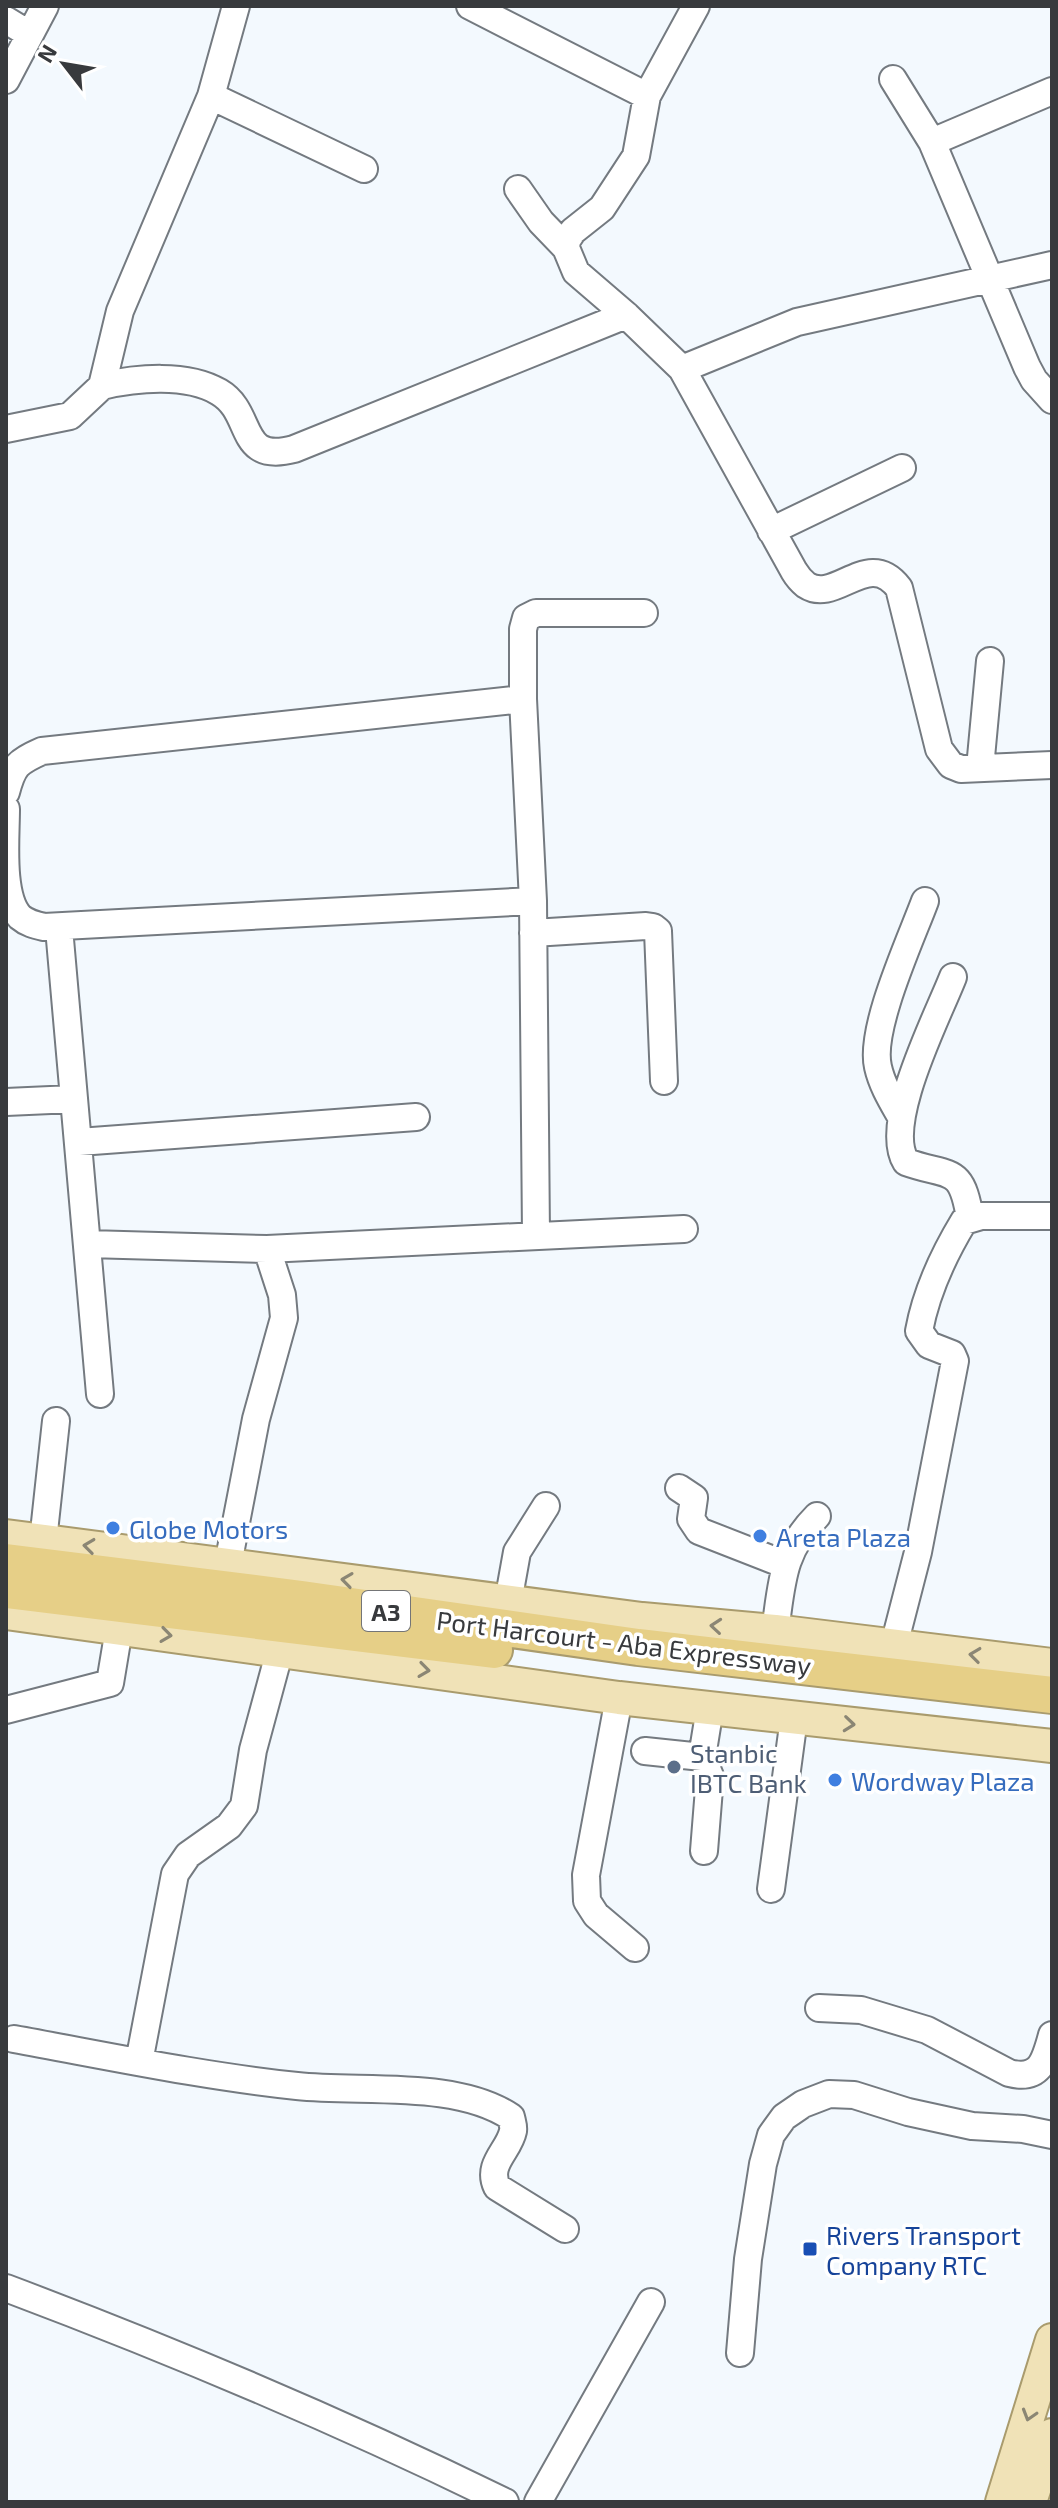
<svg xmlns="http://www.w3.org/2000/svg" width="1058" height="2508" font-family="'Exo 2',sans-serif">
  <style>
    .lines { fill: none; stroke-linecap: round; stroke-linejoin: round }
    .minor-casing { stroke: #747a80; stroke-width: 30 }
    .major-casing { stroke: #a99b6d; stroke-width: 36 }
    .highway-casing { stroke: #a99b6d; stroke-width: 40 }
    .minor { stroke: #fff; stroke-width: 26 }
    .major { stroke: #f0e2b7; stroke-width: 32 }
    .highway { stroke: #e6cf87; stroke-width: 36 }
    .oneway { stroke: #8b8674 }
    .shop-dot { fill: #3f7fe0; stroke: #fff; stroke-width: 3 }
    .service-dot { fill: #5c6f8a; stroke: #fff; stroke-width: 3 }
    .transit-dot { fill: #1a4fb4; stroke: #fff; stroke-width: 3 }
    .labels { text-anchor: middle; dominant-baseline: central; stroke-width: 7; stroke-linejoin: round; paint-order: stroke }
    .shield { fill: #fff; stroke: #747577; stroke-width: 2 }
    .shield-label { font-size: 24px; font-weight: bold; fill: #383a3d }
    .shop-label { font-size: 26px; fill: #366cbe; stroke: #fff; text-anchor: start }
    .street-label { font-size: 26px; fill: #383a3d; stroke: #fff }
    .service-label { font-size: 26px; fill: #4e5e75; stroke: #fff; text-anchor: start }
    .transit-label { font-size: 26px; fill: #164399; stroke: #fff; text-anchor: start }
  </style>
  <rect width="100%" height="100%" fill="#f3f9fe"/>
  <g class="lines">
    <g class="minor-casing">
      <path id="minor" d="M470 6 647 96
        M696 6 647 96 636 156 602 208 573 231 567 240 566 248 576 272 626 315 682 369 794 571C797 576 801 581 806 585 836 605 868 547 899 588L939 749 951 765 961 769 1052 765
        M6 20 29 34
        M893 79 932 142 1027 367 1034 380 1052 400
        M6 80 45 6
        M211 96 364 169
        M932 142 1052 91
        M518 189 541 222 566 248
        M682 369 797 322 1052 265
        M102 386C136 378 187 373 219 392 255 413 236 464 294 449L626 315
        M6 429 70 416 102 386 120 311 211 96 236 6
        M771 531 902 468
        M980 768 990 661
        M6 792C13 766 17 762 42 751L523 699
        M6 809C6 838 0 896 20 917 27 923 35 925 44 927L533 901
        M59 928 100 1394
        M533 933 646 926 653 927 658 931 664 1081
        M953 977C937 1018 882 1123 906 1162 951 1178 961 1164 970 1218
        M6 1102 73 1099
        M901 1117C892 1101 882 1085 878 1067 869 1029 911 939 925 901
        M79 1142 416 1117
        M536 1235 533 901 523 699V629L526 618 536 613H644
        M88 1244 267 1249 684 1229
        M679 1488 694 1498 691 1519 699 1531 786 1565
        M43 1541 56 1421
        M228 1564 256 1419 284 1318 282 1295 267 1249
        M508 1602 517 1552 546 1506
        M775 1631C782 1584 781 1552 817 1516
        M894 1645 918 1552 955 1361 952 1354 929 1345 919 1331C926 1293 944 1254 964 1221L981 1216H1052
        M619 1698 586 1875 587 1901 596 1915 635 1948
        M6 1710 110 1683 119 1629
        M645 1751 702 1757 710 1708
        M702 1757 710 1776 704 1851
        M771 1889 794 1718
        M819 2008 861 2010 927 2030 1009 2073C1040 2081 1045 2061 1052 2035
        M14 2039C108 2056 202 2076 297 2086 362 2093 456 2080 511 2117 512 2122 514 2127 513 2131 509 2151 486 2164 497 2187L565 2229
        M139 2062 175 1874 188 1855 229 1826 244 1806 253 1750 280 1650
        M6 2288C176 2352 342 2422 505 2502
        M740 2353 748 2259 763 2164 771 2135 784 2117 803 2104 829 2094 854 2095 908 2112 972 2126 1023 2129 1052 2135
        M538 2502 651 2302"/>
    </g>
    <g class="major-casing">
      <path id="major" d="M6 1536 642 1619 775 1631 1052 1665
        M6 1613 619 1698 1052 1746
        M1002 2502 1052 2340
        M1030 2502 1052 2435"/>
    </g>
    <g class="highway-casing">
      <path id="highway" d="M6 1562 302 1599 638 1647 1052 1695
        M6 1590 494 1650"/>
    </g>
    <use href="#minor" class="minor"/>
    <use href="#major" class="major"/>
    <use href="#highway" class="highway"/>
  </g>
  <defs><path id="oneway-chevron" d="M-2-3.5L2.5 0L-2 3.5" fill="none" stroke-width="1.6" stroke-linecap="round" stroke-linejoin="round" transform="scale(2)"/></defs>
  <g class="oneway">
    <use href="#oneway-chevron" transform="translate(89 1546) rotate(-173)"/>
    <use href="#oneway-chevron" transform="translate(347 1580) rotate(-172)"/>
    <use href="#oneway-chevron" transform="translate(716 1626) rotate(-175)"/>
    <use href="#oneway-chevron" transform="translate(166 1635) rotate(8)"/>
    <use href="#oneway-chevron" transform="translate(975 1655) rotate(-173)"/>
    <use href="#oneway-chevron" transform="translate(424 1670) rotate(8)"/>
    <use href="#oneway-chevron" transform="translate(849 1724) rotate(6)"/>
    <use href="#oneway-chevron" transform="translate(1029 2415) rotate(107)"/>
  </g>
  <g class="shop-dot">
    <circle cx="113" cy="1528" r="8"/>
    <circle cx="760" cy="1536" r="8"/>
    <circle cx="835" cy="1780" r="8"/>
  </g>
  <circle class="service-dot" cx="674" cy="1767" r="8"/>
  <rect class="transit-dot" x="802" y="2241" width="16" height="16" rx="4"/>
  <g class="labels">
    <rect class="shield" x="362" y="1591" width="48" height="40" rx="6"/>
    <g class="shield-label">
      <text x="386" y="1611">A3</text>
    </g>
    <g class="shop-label">
      <text x="129" y="1528">Globe Motors</text>
      <text x="776" y="1536">Areta Plaza</text>
      <text x="851" y="1780">Wordway Plaza</text>
    </g>
    <g class="street-label">
      <text transform="translate(624 1642) rotate(7)">Port Harcourt - Aba Expressway</text>
    </g>
    <g class="service-label">
      <text x="690" y="1752">Stanbic<tspan x="690" dy="30">IBTC Bank</tspan></text>
    </g>
    <g class="transit-label">
      <text x="826" y="2234">Rivers Transport<tspan x="826" dy="30">Company RTC</tspan></text>
    </g>
  </g>
  <rect width="1058" height="2508" fill="none" stroke="#383a3d" stroke-width="16"/>
  <g transform="translate(64 64) rotate(301)" stroke="#ffffff" stroke-width="6" paint-order="stroke">
  <path d="M0-6L14 30L0 20L-14 30Z" fill="#383a3d"/>
  <text y="-12" font-size="22" font-weight="bold" text-anchor="middle" fill="#383a3d">N</text>
  </g>
</svg>
